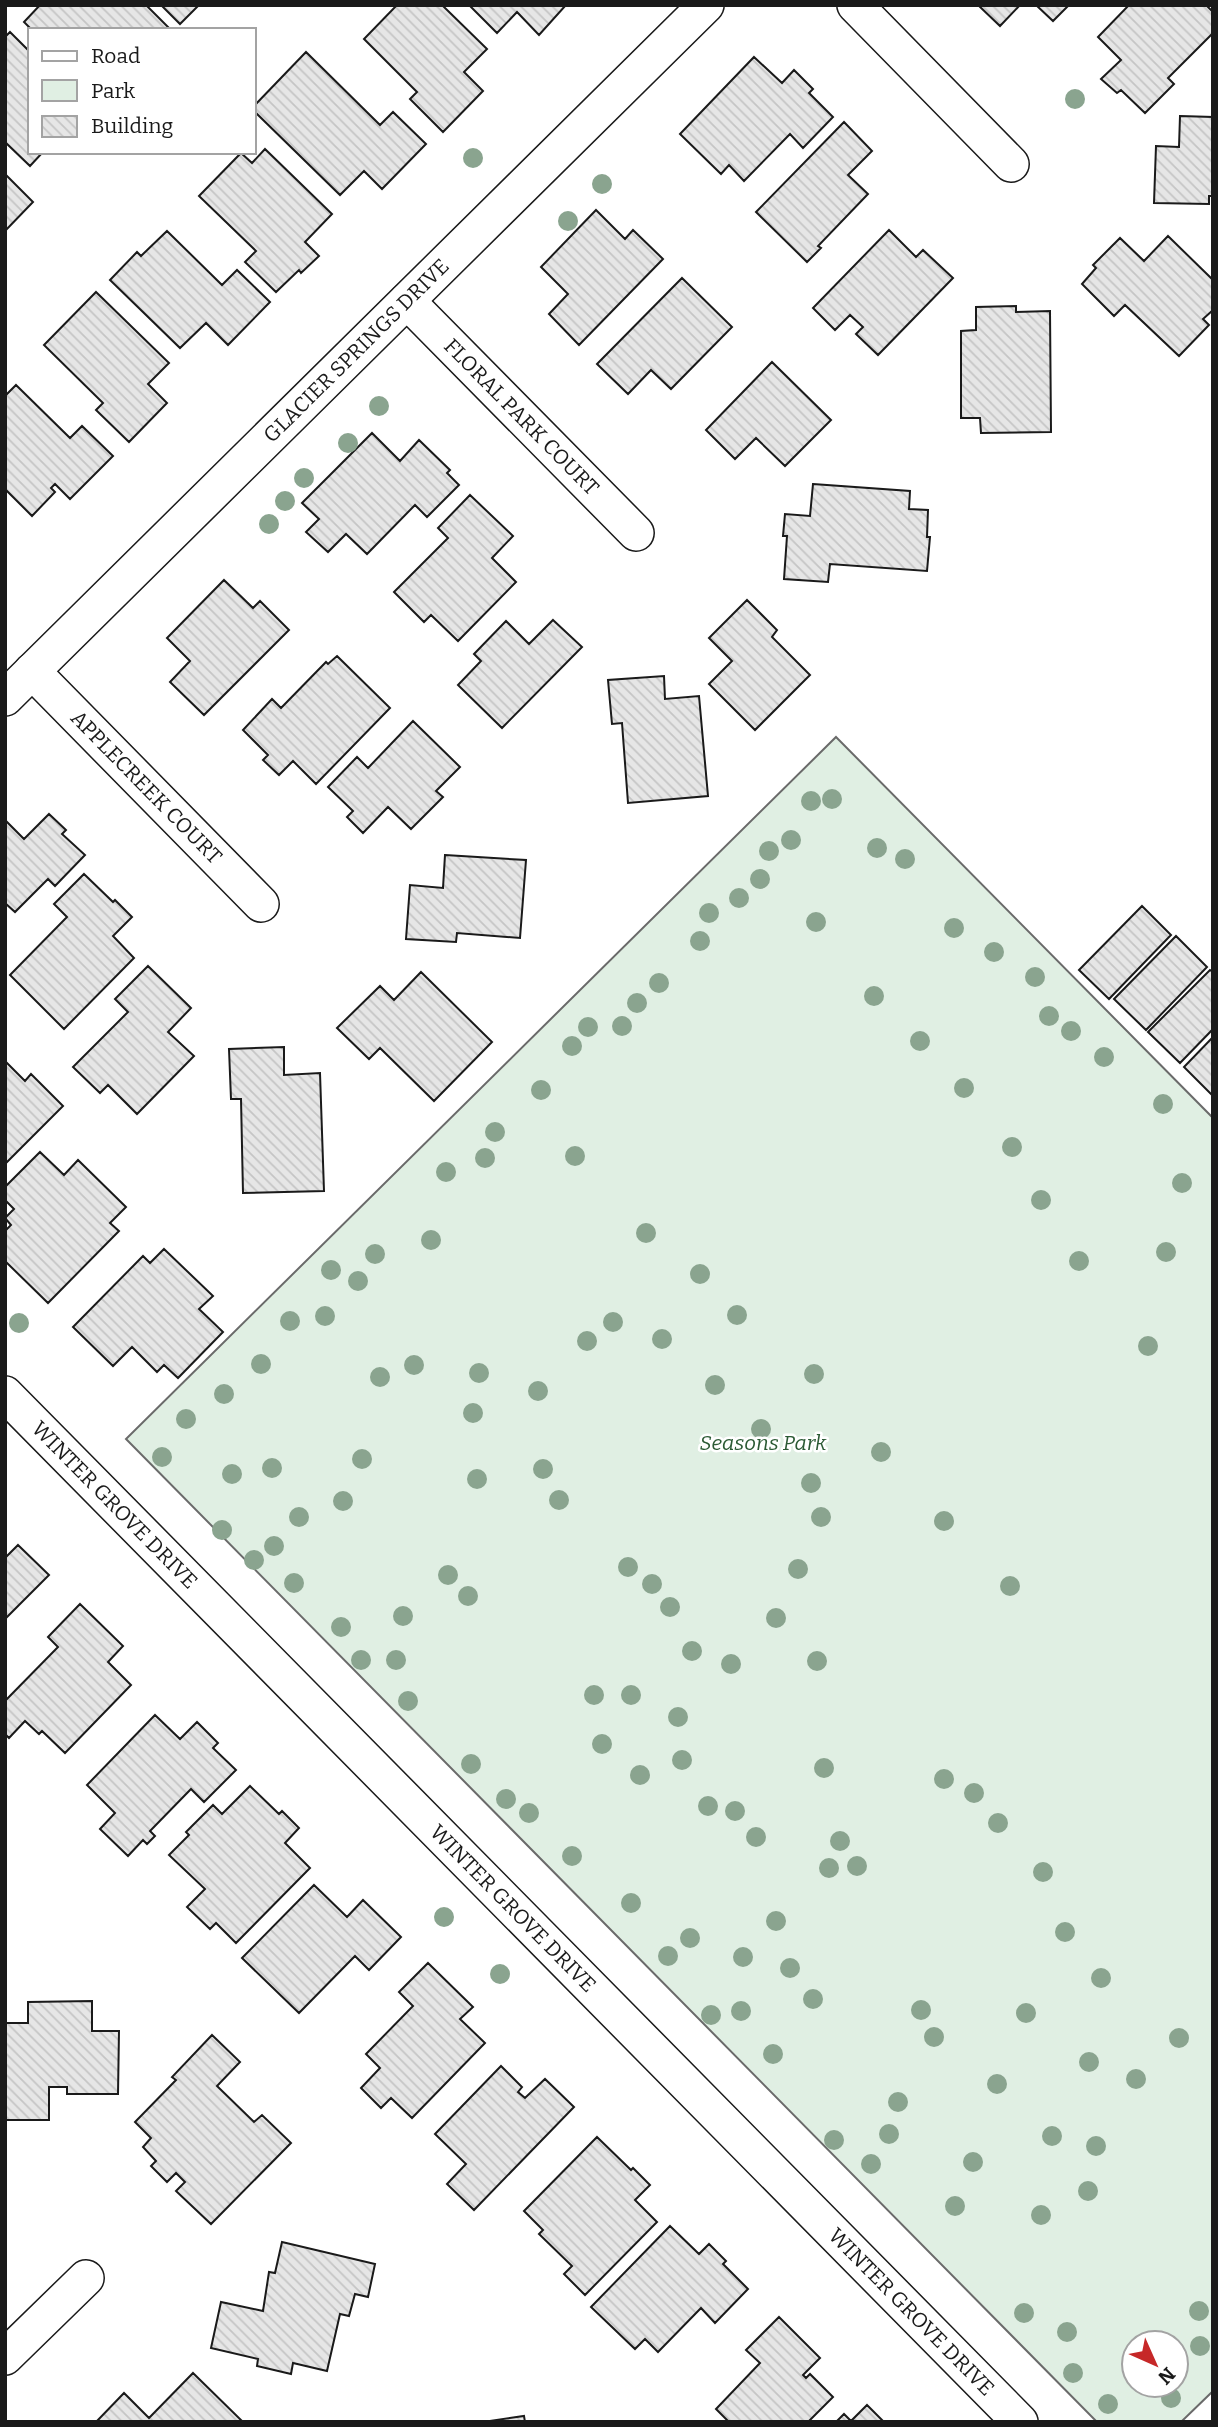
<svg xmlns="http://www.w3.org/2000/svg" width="1218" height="2427" font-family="Bitter,serif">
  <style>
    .park { fill: #e0efe3; stroke: #6a6a6a; stroke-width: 2; fill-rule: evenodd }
    .building { fill: url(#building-back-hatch); stroke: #1a1a1a; stroke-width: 2 }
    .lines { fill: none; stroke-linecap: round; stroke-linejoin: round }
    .minor-casing { stroke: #1a1a1a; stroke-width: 38 }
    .minor { stroke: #fff; stroke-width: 35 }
    .tree { fill: #8aa48f }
    .labels { text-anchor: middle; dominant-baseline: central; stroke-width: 5; stroke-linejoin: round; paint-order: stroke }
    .street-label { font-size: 21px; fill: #1a1a1a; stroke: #fff }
    .park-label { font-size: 21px; font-style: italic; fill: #2b5a34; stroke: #fff }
  </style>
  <defs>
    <pattern id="building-back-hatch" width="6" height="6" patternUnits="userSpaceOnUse" patternTransform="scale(1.75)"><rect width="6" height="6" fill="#e6e6e6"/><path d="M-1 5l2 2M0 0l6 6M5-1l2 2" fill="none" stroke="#c5c5c5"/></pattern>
  </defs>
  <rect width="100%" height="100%" fill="#fff"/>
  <path class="park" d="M836 737 1213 1118V2391L1181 2422H1097L126 1439ZM1134 2343H1176V2385H1134Z"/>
  <path class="building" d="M40 5H146L171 30H32L24 22Z
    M161 5H199L180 24Z
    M397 5H442L487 49 464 72 483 91 443 132 410 99 417 92 364 39Z
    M469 5H566L539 35 517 12 497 33Z
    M978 5H1020L1000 26Z
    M1036 5H1069L1053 21Z
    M1129 5H1206L1213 12V33L1168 78 1174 84 1145 113 1121 90 1117 93 1101 79 1121 60 1098 37Z
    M10 32 30 52V152H43L30 166 5 142V37Z
    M306 52 380 125 393 112 426 144 382 189 364 171 340 195 254 111V106Z
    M754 57 782 83 794 70 813 89 809 93 833 117 803 148 790 134 744 181 729 165 721 174 680 134Z
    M1180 116 1213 117V196H1209V204L1154 203 1156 146 1179 147Z
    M844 122 872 151 848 175 868 194 818 246 821 248 807 262 756 212Z
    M265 149 332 214 305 242 319 256 301 273 299 270 276 292 245 262 256 251 199 196 241 153 252 163Z
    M5 174 33 202 5 231Z
    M596 210 625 239 633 230 663 259 579 345 549 314 568 294 541 267Z
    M889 230 916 257 923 250 953 278 878 355 856 334 863 327 850 315 835 330 813 308Z
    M167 231 222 285 237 270 270 302 228 345 206 323 180 348 110 280 137 252 141 256Z
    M1168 236 1213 280V310L1203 319 1209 325 1179 356 1125 305 1114 316 1082 284 1096 268 1093 265 1120 238 1144 261Z
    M682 278 732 327 671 389 651 370 628 394 597 364Z
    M96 292 169 363 148 384 167 403 129 442 96 410 103 403 44 345Z
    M1016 306V312L1050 311 1051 432 981 433 980 418H961V331L976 330V307Z
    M772 362 831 420 785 466 756 438 735 459 706 430Z
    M16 385 70 438 82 426 113 456 70 499 55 484 51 488 55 492 32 516 5 489V396Z
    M372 433 400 461 419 440 450 470 447 473 459 485 427 517 415 505 367 554 346 534 328 552 306 532 319 519 302 503Z
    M813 484 910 491 909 509 928 510 927 537H930L927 571 830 564 828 582 784 579 787 536H783L785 514 810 516Z
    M470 495 513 536 492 558 516 582 458 641 431 615 424 622 394 592 448 538 438 528Z
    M224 580 253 608 260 601 289 630 204 715 170 682 190 661 167 638Z
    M747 600 777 630 772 637 810 675 755 730 709 684 732 661 709 638Z
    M553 620 582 647 502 728 458 685 481 661 474 654 506 621 529 644Z
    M337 656 390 708 316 784 293 761 279 775 263 760 268 755 243 730 272 699 281 708 326 662 328 664Z
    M664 676 665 699 699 696 708 796 628 803 622 723 612 724 608 680Z
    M413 721 460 767 436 791 443 797 411 829 388 807 363 833 347 817 353 811 328 787 357 757 368 768Z
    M49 814 66 830 62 834 85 855 55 886 48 879 15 912 5 903V820L24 839Z
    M445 855 526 860 520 938 457 933 456 942 406 939 410 885 443 888Z
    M84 874 113 902 115 900 132 917 113 936 134 958 64 1029 10 975 67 917 54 904Z
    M1142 906 1171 935 1109 999 1079 970Z
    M1176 936 1207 967 1146 1030 1114 999Z
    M148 966 191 1008 168 1032 194 1056 137 1114 108 1085 100 1093 73 1067 128 1012 115 999Z
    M1210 970 1213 972V1029L1180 1063 1148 1032Z
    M421 972 492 1042 434 1101 380 1048 369 1059 337 1028 380 986 394 1000Z
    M1213 1037V1095H1212L1184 1067Z
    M284 1047V1075L320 1073 324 1191 243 1193 241 1099H231L229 1049Z
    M5 1061 25 1081 31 1074 63 1106 5 1164Z
    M40 1152 64 1175 78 1160 126 1207 110 1223 119 1231 48 1303 5 1261V1231L11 1225 5 1218 14 1209 5 1200V1187Z
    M164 1249 213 1296 199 1309 223 1332 178 1378 164 1365 157 1372 132 1347 113 1366 73 1327 143 1256 150 1263Z
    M18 1545 49 1575 5 1619V1558Z
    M80 1604 123 1646 108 1662 131 1685 65 1753 42 1731 39 1734 25 1721 9 1738 5 1734V1701L58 1647 48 1637Z
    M155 1715 180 1739 197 1722 218 1743 213 1748 236 1770 204 1802 191 1789 150 1831 155 1836 147 1844 143 1840 128 1856 100 1829 115 1813 87 1785Z
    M250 1786 279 1814 282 1811 299 1828 285 1843 310 1868 236 1943 216 1923 210 1929 187 1907 205 1889 169 1855 189 1835 186 1832 213 1805 222 1814Z
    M314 1885 347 1917 363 1900 401 1937 369 1970 355 1956 299 2013 242 1958Z
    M428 1963 473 2007 460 2019 485 2043 412 2118 391 2098 381 2108 361 2088 380 2068 366 2054 413 2006 399 1992Z
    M92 2001V2031H119L118 2094H67V2087H49V2120H5V2023H28V2002Z
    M212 2035 240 2062 217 2086 254 2122 262 2115 291 2143 211 2224 176 2191 185 2182 176 2173 167 2182 151 2166 156 2161 143 2147 151 2138 135 2122 176 2080 172 2077Z
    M501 2066 522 2087 518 2092 525 2098 545 2079 574 2107 474 2210 447 2184 466 2164 435 2134Z
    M597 2137 631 2170 633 2168 650 2185 635 2200 657 2222 585 2295 564 2274 572 2266 539 2234 543 2230 524 2211Z
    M670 2226 699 2254 709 2244 726 2261 723 2264 748 2289 715 2323 701 2308 658 2352 645 2339 635 2349 591 2307Z
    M282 2242 375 2264 368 2297 355 2294 349 2316 340 2314 327 2371 293 2363 291 2374 257 2366 258 2359 211 2348 221 2302 263 2311 269 2272 275 2273Z
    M779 2317 820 2358 803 2375 806 2378 810 2374 833 2397 808 2422H725L727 2420 716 2409 760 2363 746 2350Z
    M193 2373 243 2422H96L124 2393 149 2418Z
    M867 2405 884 2422H836L844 2414 851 2421Z
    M524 2416 525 2422H489V2421Z"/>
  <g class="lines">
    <g class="minor-casing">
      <g id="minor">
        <path d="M855 5 1011 164"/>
        <path id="s1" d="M407 301 636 533"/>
        <path id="s2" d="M32 671 261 904"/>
        <path id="s3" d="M5 698 706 5"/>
        <path id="s4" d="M5 1394 1020 2422"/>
        <path d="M5 2357 86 2278"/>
      </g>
    </g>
    <use href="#minor" class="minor"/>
  </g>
  <g class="tree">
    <circle cx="1075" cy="99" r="10"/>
    <circle cx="473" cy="158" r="10"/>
    <circle cx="602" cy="184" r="10"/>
    <circle cx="568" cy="221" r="10"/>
    <circle cx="379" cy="406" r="10"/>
    <circle cx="348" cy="443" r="10"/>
    <circle cx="304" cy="478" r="10"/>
    <circle cx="285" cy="501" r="10"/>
    <circle cx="269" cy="524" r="10"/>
    <circle cx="832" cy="799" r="10"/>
    <circle cx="811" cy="801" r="10"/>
    <circle cx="791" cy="840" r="10"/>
    <circle cx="877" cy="848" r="10"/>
    <circle cx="769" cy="851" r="10"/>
    <circle cx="905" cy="859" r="10"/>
    <circle cx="760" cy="879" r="10"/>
    <circle cx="739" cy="898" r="10"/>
    <circle cx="709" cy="913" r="10"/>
    <circle cx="816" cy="922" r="10"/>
    <circle cx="954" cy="928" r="10"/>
    <circle cx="700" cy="941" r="10"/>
    <circle cx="994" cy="952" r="10"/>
    <circle cx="1035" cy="977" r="10"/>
    <circle cx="659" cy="983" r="10"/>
    <circle cx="874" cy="996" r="10"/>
    <circle cx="637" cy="1003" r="10"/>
    <circle cx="1049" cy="1016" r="10"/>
    <circle cx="622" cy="1026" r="10"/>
    <circle cx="588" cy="1027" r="10"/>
    <circle cx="1071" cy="1031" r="10"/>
    <circle cx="920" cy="1041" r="10"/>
    <circle cx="572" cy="1046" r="10"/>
    <circle cx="1104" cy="1057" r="10"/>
    <circle cx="964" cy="1088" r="10"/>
    <circle cx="541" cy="1090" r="10"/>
    <circle cx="1163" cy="1104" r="10"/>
    <circle cx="495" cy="1132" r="10"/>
    <circle cx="1012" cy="1147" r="10"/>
    <circle cx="575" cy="1156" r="10"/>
    <circle cx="485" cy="1158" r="10"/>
    <circle cx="446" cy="1172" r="10"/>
    <circle cx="1182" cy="1183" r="10"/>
    <circle cx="1041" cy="1200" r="10"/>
    <circle cx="646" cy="1233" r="10"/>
    <circle cx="431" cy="1240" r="10"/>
    <circle cx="1166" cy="1252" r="10"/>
    <circle cx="375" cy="1254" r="10"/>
    <circle cx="1079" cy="1261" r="10"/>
    <circle cx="331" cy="1270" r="10"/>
    <circle cx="700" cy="1274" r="10"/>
    <circle cx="358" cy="1281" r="10"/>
    <circle cx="737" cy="1315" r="10"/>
    <circle cx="325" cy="1316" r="10"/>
    <circle cx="290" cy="1321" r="10"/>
    <circle cx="613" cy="1322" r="10"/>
    <circle cx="19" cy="1323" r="10"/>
    <circle cx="662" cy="1339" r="10"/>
    <circle cx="587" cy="1341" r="10"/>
    <circle cx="1148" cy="1346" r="10"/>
    <circle cx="261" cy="1364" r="10"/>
    <circle cx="414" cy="1365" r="10"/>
    <circle cx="479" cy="1373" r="10"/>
    <circle cx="814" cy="1374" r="10"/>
    <circle cx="380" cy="1377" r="10"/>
    <circle cx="715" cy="1385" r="10"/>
    <circle cx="538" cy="1391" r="10"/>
    <circle cx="224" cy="1394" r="10"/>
    <circle cx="473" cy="1413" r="10"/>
    <circle cx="186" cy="1419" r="10"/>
    <circle cx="761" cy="1429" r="10"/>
    <circle cx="881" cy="1452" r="10"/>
    <circle cx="162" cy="1457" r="10"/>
    <circle cx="362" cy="1459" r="10"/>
    <circle cx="272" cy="1468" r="10"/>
    <circle cx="543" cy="1469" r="10"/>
    <circle cx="232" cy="1474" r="10"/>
    <circle cx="477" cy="1479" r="10"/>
    <circle cx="811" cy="1483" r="10"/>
    <circle cx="559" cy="1500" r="10"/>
    <circle cx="343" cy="1501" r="10"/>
    <circle cx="299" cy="1517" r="10"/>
    <circle cx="821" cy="1517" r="10"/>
    <circle cx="944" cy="1521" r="10"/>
    <circle cx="222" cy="1530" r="10"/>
    <circle cx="274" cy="1546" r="10"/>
    <circle cx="254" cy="1560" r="10"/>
    <circle cx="628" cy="1567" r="10"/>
    <circle cx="798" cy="1569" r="10"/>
    <circle cx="448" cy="1575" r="10"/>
    <circle cx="294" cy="1583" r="10"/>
    <circle cx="652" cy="1584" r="10"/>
    <circle cx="1010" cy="1586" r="10"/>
    <circle cx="468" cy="1596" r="10"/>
    <circle cx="670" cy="1607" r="10"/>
    <circle cx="403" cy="1616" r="10"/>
    <circle cx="776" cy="1618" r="10"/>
    <circle cx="341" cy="1627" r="10"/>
    <circle cx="692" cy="1651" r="10"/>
    <circle cx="361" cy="1660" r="10"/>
    <circle cx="396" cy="1660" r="10"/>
    <circle cx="817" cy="1661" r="10"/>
    <circle cx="731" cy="1664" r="10"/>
    <circle cx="594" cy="1695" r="10"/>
    <circle cx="631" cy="1695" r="10"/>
    <circle cx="408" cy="1701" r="10"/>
    <circle cx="678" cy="1717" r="10"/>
    <circle cx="602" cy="1744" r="10"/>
    <circle cx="682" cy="1760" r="10"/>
    <circle cx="471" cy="1764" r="10"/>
    <circle cx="824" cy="1768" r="10"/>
    <circle cx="640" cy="1775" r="10"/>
    <circle cx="944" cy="1779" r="10"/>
    <circle cx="974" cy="1793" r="10"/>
    <circle cx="506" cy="1799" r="10"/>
    <circle cx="708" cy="1806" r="10"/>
    <circle cx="735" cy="1811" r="10"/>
    <circle cx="529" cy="1813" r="10"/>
    <circle cx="998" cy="1823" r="10"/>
    <circle cx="756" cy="1837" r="10"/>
    <circle cx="840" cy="1841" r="10"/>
    <circle cx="572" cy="1856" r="10"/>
    <circle cx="857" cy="1866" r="10"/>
    <circle cx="829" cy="1868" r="10"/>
    <circle cx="1043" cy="1872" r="10"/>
    <circle cx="631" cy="1903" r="10"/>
    <circle cx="444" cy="1917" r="10"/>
    <circle cx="776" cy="1921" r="10"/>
    <circle cx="1065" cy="1932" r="10"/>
    <circle cx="690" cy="1938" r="10"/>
    <circle cx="668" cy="1956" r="10"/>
    <circle cx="743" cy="1957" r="10"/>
    <circle cx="790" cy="1968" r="10"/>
    <circle cx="500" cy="1974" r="10"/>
    <circle cx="1101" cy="1978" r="10"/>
    <circle cx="813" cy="1999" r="10"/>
    <circle cx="921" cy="2010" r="10"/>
    <circle cx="741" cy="2011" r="10"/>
    <circle cx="1026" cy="2013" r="10"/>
    <circle cx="711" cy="2015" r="10"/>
    <circle cx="934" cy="2037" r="10"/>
    <circle cx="1179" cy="2038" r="10"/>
    <circle cx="773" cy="2054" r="10"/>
    <circle cx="1089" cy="2062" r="10"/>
    <circle cx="1136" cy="2079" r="10"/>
    <circle cx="997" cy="2084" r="10"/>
    <circle cx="898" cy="2102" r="10"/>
    <circle cx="889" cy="2134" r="10"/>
    <circle cx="1052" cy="2136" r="10"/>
    <circle cx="834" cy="2140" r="10"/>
    <circle cx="1096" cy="2146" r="10"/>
    <circle cx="973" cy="2162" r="10"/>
    <circle cx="871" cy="2164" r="10"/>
    <circle cx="1088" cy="2191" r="10"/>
    <circle cx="955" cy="2206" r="10"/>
    <circle cx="1041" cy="2215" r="10"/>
    <circle cx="1199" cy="2311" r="10"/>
    <circle cx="1024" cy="2313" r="10"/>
    <circle cx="1067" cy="2332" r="10"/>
    <circle cx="1200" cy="2346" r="10"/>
    <circle cx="1073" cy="2373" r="10"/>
    <circle cx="1171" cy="2398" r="10"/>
    <circle cx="1108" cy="2404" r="10"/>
  </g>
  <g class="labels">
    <g class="street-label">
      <text stroke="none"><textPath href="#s3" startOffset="494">GLACIER SPRINGS DRIVE</textPath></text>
      <text stroke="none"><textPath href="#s1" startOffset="163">FLORAL PARK COURT</textPath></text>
      <text stroke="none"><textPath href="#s2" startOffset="163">APPLECREEK COURT</textPath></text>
      <text stroke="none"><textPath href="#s4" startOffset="156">WINTER GROVE DRIVE</textPath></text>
      <text stroke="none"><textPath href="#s4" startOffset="723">WINTER GROVE DRIVE</textPath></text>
      <text stroke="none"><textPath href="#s4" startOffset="1290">WINTER GROVE DRIVE</textPath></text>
    </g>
    <g class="park-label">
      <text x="763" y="1443">Seasons Park</text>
    </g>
  </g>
  <rect width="1218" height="2427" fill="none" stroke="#1a1a1a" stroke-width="14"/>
  <rect x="28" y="28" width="228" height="126" fill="#ffffff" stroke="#a3a3a3" stroke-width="2"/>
  <rect x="42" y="51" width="35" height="10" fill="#ffffff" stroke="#a3a3a3" stroke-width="2"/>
  <text x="91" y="63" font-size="21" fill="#1a1a1a">Road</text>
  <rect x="42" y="80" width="35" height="21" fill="#e0efe3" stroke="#a3a3a3" stroke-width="2"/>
  <text x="91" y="98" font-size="21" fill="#1a1a1a">Park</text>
  <rect x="42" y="116" width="35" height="21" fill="url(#building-back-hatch)" stroke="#a3a3a3" stroke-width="2"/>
  <text x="91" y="133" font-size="21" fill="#1a1a1a">Building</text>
  <g transform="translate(1155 2364) rotate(135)"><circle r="33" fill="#ffffff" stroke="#a3a3a3" stroke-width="2"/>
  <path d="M0-5L12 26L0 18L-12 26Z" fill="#c62828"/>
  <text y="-10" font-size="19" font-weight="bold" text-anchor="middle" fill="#1a1a1a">N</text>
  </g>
</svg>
